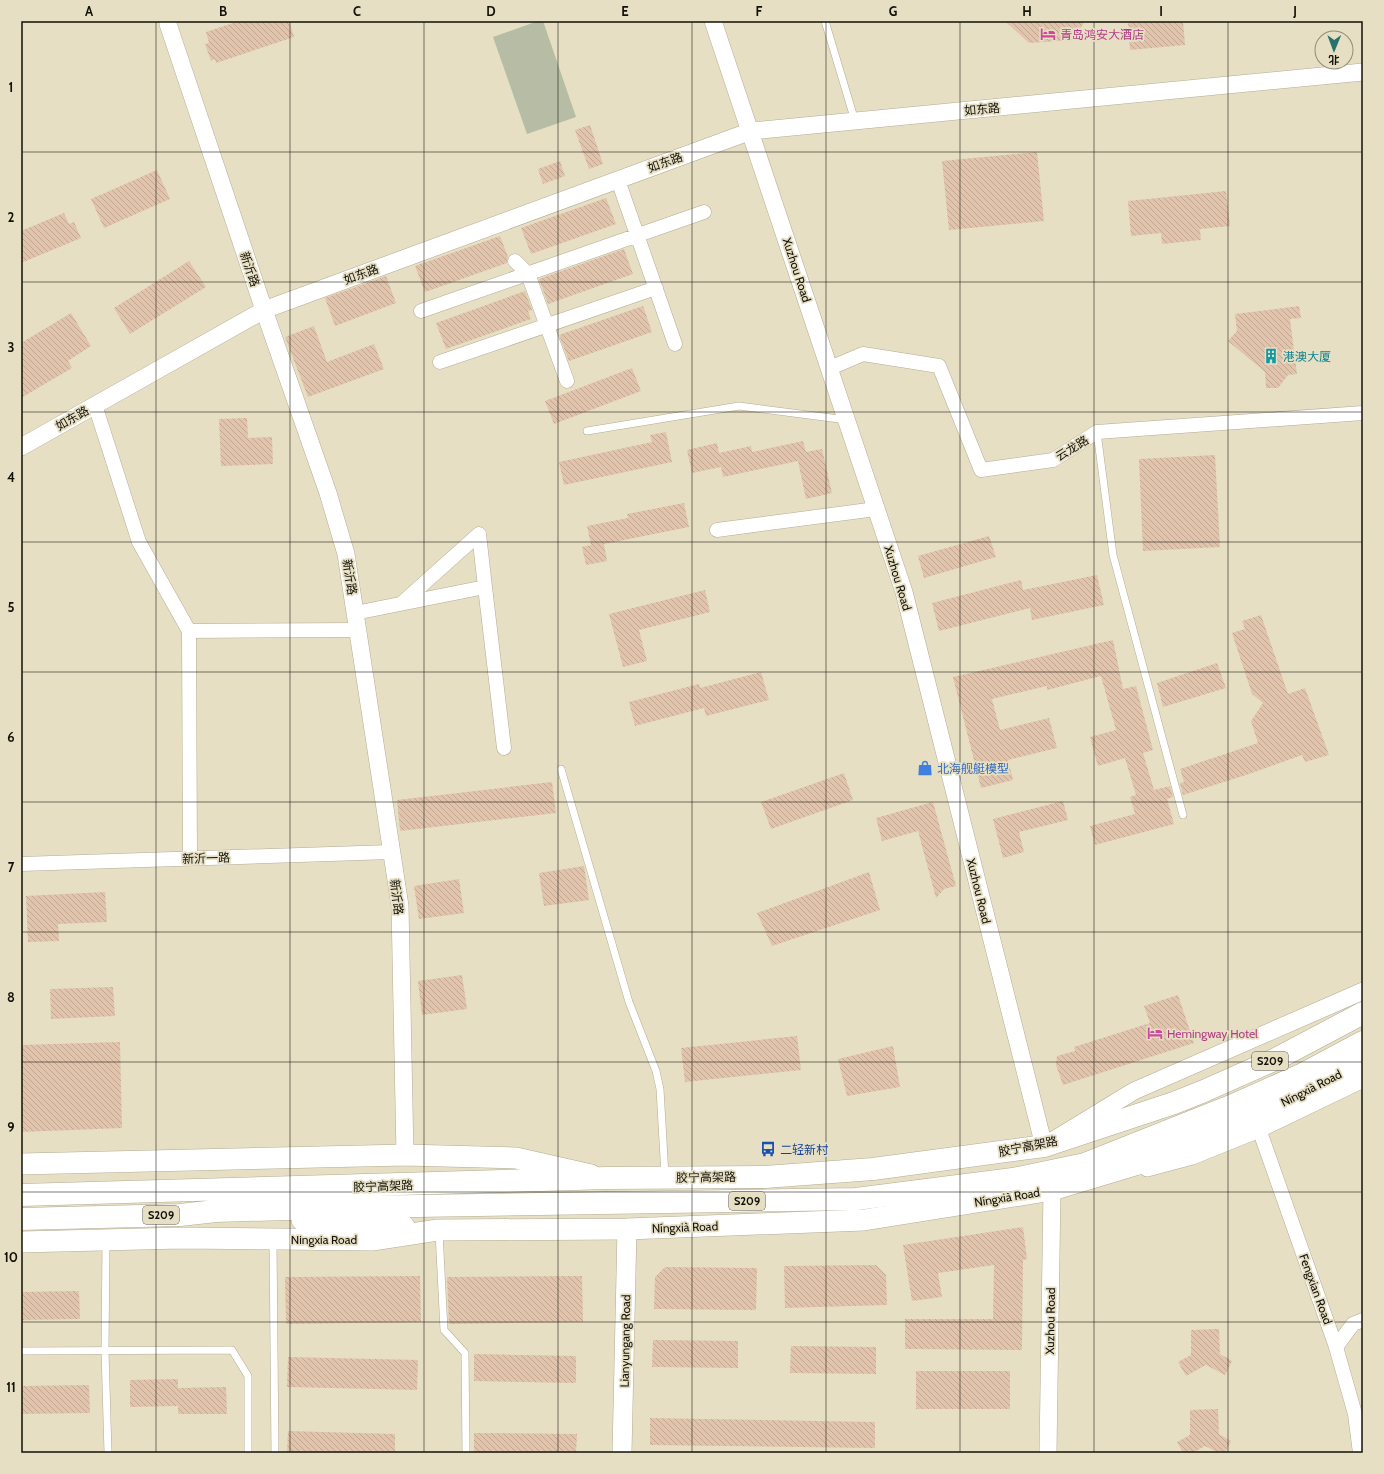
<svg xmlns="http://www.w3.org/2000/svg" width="1384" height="1474" font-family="Cabin,'Noto Sans SC',sans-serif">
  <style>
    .pitch { fill: #b7bca5 }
    .building { fill: url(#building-back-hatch) }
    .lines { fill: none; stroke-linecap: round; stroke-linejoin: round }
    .service-casing { stroke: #b3ac92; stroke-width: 8 }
    .minor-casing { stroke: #b3ac92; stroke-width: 15 }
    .tertiary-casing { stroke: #b3ac92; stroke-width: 18 }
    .secondary-casing { stroke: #b3ac92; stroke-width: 20 }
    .primary-casing { stroke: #b3ac92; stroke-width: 22 }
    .trunk-casing { stroke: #b3ac92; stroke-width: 23 }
    .service { stroke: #fff; stroke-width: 7 }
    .minor { stroke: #fff; stroke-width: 14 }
    .tertiary { stroke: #fff; stroke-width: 17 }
    .secondary { stroke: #fff; stroke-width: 19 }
    .primary { stroke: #fff; stroke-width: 21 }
    .trunk { stroke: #fff; stroke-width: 22 }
    .grid { fill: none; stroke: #121007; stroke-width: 1; stroke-opacity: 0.55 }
    .labels { text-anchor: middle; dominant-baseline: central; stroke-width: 3.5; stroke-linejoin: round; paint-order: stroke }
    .shield { fill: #e6dfc4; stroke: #524e40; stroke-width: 1 }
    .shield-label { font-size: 11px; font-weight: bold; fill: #121007 }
    .hotel-label { font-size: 12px; fill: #b23c85; stroke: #e6dfc4; text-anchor: start }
    .street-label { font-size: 12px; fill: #121007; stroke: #e6dfc4 }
    .culture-label { font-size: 12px; fill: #0d838f; stroke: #e6dfc4; text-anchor: start }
    .shop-label { font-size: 12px; fill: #366cbe; stroke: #e6dfc4; text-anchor: start }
    .transit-label { font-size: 12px; fill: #164399; stroke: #e6dfc4; text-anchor: start }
    .neatline { fill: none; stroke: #121007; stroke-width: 1.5 }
    .grid-label { font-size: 13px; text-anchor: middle; font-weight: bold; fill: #121007 }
  </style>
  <defs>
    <pattern id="building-back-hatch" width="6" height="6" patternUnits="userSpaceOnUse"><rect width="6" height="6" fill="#e1c4ab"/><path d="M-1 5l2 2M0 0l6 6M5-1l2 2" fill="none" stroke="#c0a792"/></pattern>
  </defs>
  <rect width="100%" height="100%" fill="#e6dfc4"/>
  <path class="pitch" d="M538 21H543L576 117 527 134 493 37Z"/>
  <path class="building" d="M239 21H289L294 37 216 63 215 59 211 61 205 44 209 43 206 32Z
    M1005 21H1085L1073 40 1029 43Z
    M1128 21H1183L1185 45 1130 50Z
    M590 125 603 164 589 169 575 130Z
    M1037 152 1044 221 949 230 942 161Z
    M560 161 565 176 543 184 538 169Z
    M157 170 170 199 104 228 91 199Z
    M1226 191 1230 226 1200 229 1201 240 1162 244 1161 233 1131 236 1128 201Z
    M606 198 616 224 531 254 521 228Z
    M64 213 69 224 74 222 81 238 21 263V231Z
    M500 236 508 257 507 263 425 292 415 266Z
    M624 249 633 274 548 304 539 279Z
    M189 261 206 287 130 334 114 308Z
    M386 276 396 303 335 326 325 298Z
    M525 291 532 310 528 311 531 319 446 349 436 323Z
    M643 306 652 332 569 361 559 335Z
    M1299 306 1301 318 1290 319 1297 374 1288 375 1278 388H1266L1265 372 1228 341 1237 331 1235 314Z
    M71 313 91 346 68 361 72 368 21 398V343Z
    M314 326 327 362 374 344 384 369 308 397 285 337Z
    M632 368 641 391 554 424 545 401Z
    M247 418 248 438 272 437 273 464 221 466 219 419Z
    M666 432 672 462 564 485 559 462 652 442 650 435Z
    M803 441 806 452 822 449 832 493 806 499 798 461 723 477 721 467 692 473 687 450 717 443 719 453 751 446 752 452Z
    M1215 455 1220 547 1143 551 1139 459Z
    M684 503 689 527 604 544 607 561 586 565 582 547 591 545 587 526 628 518 627 514Z
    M989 536 996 557 924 578 918 556Z
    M1097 575 1104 605 1032 620 1030 608 939 631 932 603 1021 580 1023 590Z
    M705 590 710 612 639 630 647 661 623 667 609 614Z
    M1261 615 1288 694 1305 688 1329 755 1305 762 1302 755 1249 774 1183 795 1180 783 1184 782 1180 769 1258 743 1251 721 1263 703 1252 694 1232 633 1245 629 1242 621Z
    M1113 640 1123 689 1136 686 1153 750 1143 753 1154 790 1170 786 1173 797 1167 799 1174 824 1095 845 1090 826 1135 814 1130 797 1136 795 1125 758 1098 766 1090 737 1116 730 1101 676 1047 690V686L992 699 1000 730 1049 718 1057 748 1008 760 1013 780 981 788 953 677Z
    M1217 663 1226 688 1163 707 1157 683Z
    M761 672 769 700 706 716 704 708 635 726 629 702 699 684 700 688Z
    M844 773 853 800 771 829 761 802Z
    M552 782 556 813 400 831 397 800Z
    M1063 801 1068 820 1019 832 1024 852 1003 858 993 819Z
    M933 802 956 886 944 889 936 898 918 831 882 841 876 818Z
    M584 866 589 900 544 906 539 873Z
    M869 872 880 910 772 946 757 913Z
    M459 879 464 913 419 919 414 886Z
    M105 892 107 922 58 924 59 941 28 942 26 896Z
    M462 975 467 1009 422 1015 418 981Z
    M113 987 115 1016 51 1019 50 989Z
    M1178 995 1194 1043 1063 1085 1056 1065 1057 1056 1075 1051 1074 1047 1150 1023 1144 1006Z
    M797 1036 801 1070 685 1082 681 1048Z
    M120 1042 122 1128 21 1132V1045Z
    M893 1046 900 1087 847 1096 838 1059Z
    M1023 1227 1027 1259 1023 1260 1022 1350 905 1349V1319H993L994 1265 938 1273 942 1297 912 1301 903 1245Z
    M876 1265 886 1275 887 1305 785 1308 784 1266Z
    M665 1267 757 1268 756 1310 654 1309 655 1277Z
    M420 1276 421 1322 286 1324 285 1277Z
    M582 1276 583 1322 449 1324 447 1277Z
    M79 1291 80 1319 21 1320V1292Z
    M1219 1329 1220 1354 1232 1361 1225 1375 1206 1365 1186 1376 1178 1362 1191 1355V1330Z
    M653 1340 738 1341V1368L652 1367Z
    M791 1346 876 1347V1374L790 1373Z
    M474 1354 576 1356V1383L474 1381Z
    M288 1357 418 1360 417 1390 287 1387Z
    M916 1371H1010V1409H916Z
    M178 1379V1388L226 1387 227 1414H178V1406L130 1407V1380Z
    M89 1385 90 1413 21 1414V1386Z
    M1218 1409 1219 1434 1231 1441 1225 1453H1219L1205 1446 1192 1453H1183L1177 1442 1190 1435V1410Z
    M650 1418 875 1422V1448L650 1445Z
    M288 1431 395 1434V1453H287Z
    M474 1433 577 1434 576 1453H474Z"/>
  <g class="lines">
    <g class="service-casing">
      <path id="service" d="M825 21 855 121
        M587 431 739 406 847 420
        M1097 432 1113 555 1183 815
        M561 769 629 1002 656 1071 660 1089 665 1176
        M439 1232 444 1330 465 1353 466 1453
        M273 1241 275 1453
        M106 1243 105 1351 108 1453
        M21 1351 232 1350 248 1376V1453"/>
    </g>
    <g class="minor-casing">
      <path id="minor" d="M618 180 675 344
        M515 261 528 274 567 381
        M421 311 704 212
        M440 362 656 288
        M830 368 863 354 939 366 981 470 1053 460 1097 432 1363 413
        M95 405 139 542 189 631 190 858
        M717 530 876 509
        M485 587 504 748
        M355 613 485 587 479 534 402 603
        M189 631 358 630
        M21 864 391 852
        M1259 1129 1336 1347 1355 1414 1360 1453
        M1336 1347 1353 1324 1363 1320"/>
    </g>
    <g class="tertiary-casing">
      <path id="tertiary" d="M713 21 904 592 1044 1146 1134 1091 1363 991
        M168 24 264 310 328 493 346 554 400 906 405 1155
        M21 447 264 310 751 131 1363 72
        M1147 1168 1192 1156 1259 1129 1363 1079
        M1048 1453 1052 1190"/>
    </g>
    <g class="secondary-casing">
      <path id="secondary" d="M622 1453 627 1229"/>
    </g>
    <g class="primary-casing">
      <path id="primary" d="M21 1164 405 1155 516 1158 591 1175
        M302 1220 404 1226
        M21 1242 181 1238 372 1240 438 1230 627 1229 864 1220 1052 1190 1135 1165 1289 1099 1363 1061"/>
    </g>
    <g class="trunk-casing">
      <path id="trunk" d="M21 1195 607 1178 765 1177 873 1169 1044 1146 1174 1103 1204 1091 1276 1059 1363 1013
        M21 1219 180 1215 216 1211 355 1207 856 1199 1013 1179 1085 1164 1231 1106 1303 1074 1363 1042"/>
    </g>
    <use href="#service" class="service"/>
    <use href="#minor" class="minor"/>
    <use href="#tertiary" class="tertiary"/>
    <use href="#secondary" class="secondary"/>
    <use href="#primary" class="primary"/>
    <use href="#trunk" class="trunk"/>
  </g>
  <path class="grid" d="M156 21V1453M290 21V1453M424 21V1453M558 21V1453M692 21V1453M826 21V1453M960 21V1453M1094 21V1453M1228 21V1453M21 152H1363M21 282H1363M21 412H1363M21 542H1363M21 672H1363M21 802H1363M21 932H1363M21 1062H1363M21 1192H1363M21 1322H1363"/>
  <defs>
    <g id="hotel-bare" transform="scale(1.2)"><path d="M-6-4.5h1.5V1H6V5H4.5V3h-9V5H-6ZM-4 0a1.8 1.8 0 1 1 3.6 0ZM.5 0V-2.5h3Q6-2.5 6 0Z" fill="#d1479c" stroke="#e6dfc4" stroke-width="2.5" paint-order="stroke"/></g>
    <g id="building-bare" transform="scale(1.2)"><path d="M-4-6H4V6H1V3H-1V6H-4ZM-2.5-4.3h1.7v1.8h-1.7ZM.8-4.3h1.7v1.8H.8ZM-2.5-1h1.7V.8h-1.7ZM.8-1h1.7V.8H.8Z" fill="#0f9aa8" stroke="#e6dfc4" stroke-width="2.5" paint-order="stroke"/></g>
    <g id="shop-bare" transform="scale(1.2)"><path d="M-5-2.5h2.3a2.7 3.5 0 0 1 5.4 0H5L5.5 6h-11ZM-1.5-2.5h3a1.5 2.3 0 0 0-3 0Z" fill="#3f7fe0" stroke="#e6dfc4" stroke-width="2.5" paint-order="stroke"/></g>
    <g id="bus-bare" transform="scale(1.2)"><path d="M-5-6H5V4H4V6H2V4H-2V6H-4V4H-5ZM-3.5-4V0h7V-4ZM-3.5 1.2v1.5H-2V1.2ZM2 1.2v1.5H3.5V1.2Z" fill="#1a4fb4" stroke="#e6dfc4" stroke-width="2.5" paint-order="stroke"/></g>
  </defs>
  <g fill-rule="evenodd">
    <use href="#hotel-bare" x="1048" y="34"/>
    <use href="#building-bare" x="1271" y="356"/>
    <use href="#shop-bare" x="925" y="768"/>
    <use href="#hotel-bare" x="1155" y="1033"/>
    <use href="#bus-bare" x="768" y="1149"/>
  </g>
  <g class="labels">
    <g class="shield">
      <rect x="1252" y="1052" width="36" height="18" rx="3"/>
      <rect x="729" y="1192" width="36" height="18" rx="3"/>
      <rect x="143" y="1206" width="36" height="18" rx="3"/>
    </g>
    <g class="shield-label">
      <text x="1270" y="1061">S209</text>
      <text x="747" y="1201">S209</text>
      <text x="161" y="1215">S209</text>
    </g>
    <g class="hotel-label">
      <text x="1060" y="34">青岛鸿安大酒店</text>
      <text x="1167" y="1033">Hemingway Hotel</text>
    </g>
    <g class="street-label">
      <text transform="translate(982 109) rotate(-5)">如东路</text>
      <text transform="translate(665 162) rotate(-20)">如东路</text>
      <text transform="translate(250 269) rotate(71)">新沂路</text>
      <text transform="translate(797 270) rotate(72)">Xuzhou Road</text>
      <text transform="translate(361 274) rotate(-20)">如东路</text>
      <text transform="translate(72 418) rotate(-30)">如东路</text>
      <text transform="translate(1072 448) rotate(-32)">云龙路</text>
      <text transform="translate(350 577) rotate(81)">新沂路</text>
      <text transform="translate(898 578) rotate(73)">Xuzhou Road</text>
      <text transform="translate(206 858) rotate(-2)">新沂一路</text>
      <text transform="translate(979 891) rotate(76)">Xuzhou Road</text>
      <text transform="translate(397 897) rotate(83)">新沂路</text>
      <text transform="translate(1311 1088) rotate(-27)">Níngxià Road</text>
      <text transform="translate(1028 1146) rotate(-11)">胶宁高架路</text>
      <text transform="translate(706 1177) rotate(-1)">胶宁高架路</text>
      <text transform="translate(383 1186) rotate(-2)">胶宁高架路</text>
      <text transform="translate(1007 1197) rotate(-9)">Níngxià Road</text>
      <text transform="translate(685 1227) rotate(-2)">Níngxià Road</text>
      <text x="324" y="1239">Ningxia Road</text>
      <text transform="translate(1316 1289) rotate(70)">Fengxian Road</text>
      <text transform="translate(1050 1321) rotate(-89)">Xuzhou Road</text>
      <text transform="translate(625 1341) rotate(-89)">Lianyungang Road</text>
    </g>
    <g class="culture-label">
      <text x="1283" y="356">港澳大厦</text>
    </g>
    <g class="shop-label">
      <text x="937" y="768">北海舰艇模型</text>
    </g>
    <g class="transit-label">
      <text x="780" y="1149">二轻新村</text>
    </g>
  </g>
  <rect width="1384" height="1474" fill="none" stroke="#e6dfc4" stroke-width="44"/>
  <g transform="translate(1334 50) rotate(181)"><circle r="19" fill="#e6dfc4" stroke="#918c78"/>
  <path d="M0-3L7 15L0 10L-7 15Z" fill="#28716c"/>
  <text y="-6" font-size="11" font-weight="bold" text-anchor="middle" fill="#121007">北</text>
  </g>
  <rect x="22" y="22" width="1340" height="1430" class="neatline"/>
  <g class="grid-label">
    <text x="89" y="16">A</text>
    <text x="223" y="16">B</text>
    <text x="357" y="16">C</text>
    <text x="491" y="16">D</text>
    <text x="625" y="16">E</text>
    <text x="759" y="16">F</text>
    <text x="893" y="16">G</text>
    <text x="1027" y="16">H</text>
    <text x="1161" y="16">I</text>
    <text x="1295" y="16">J</text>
    <text x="11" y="92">1</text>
    <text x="11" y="222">2</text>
    <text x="11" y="352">3</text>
    <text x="11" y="482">4</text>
    <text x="11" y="612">5</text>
    <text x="11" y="742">6</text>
    <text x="11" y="872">7</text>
    <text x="11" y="1002">8</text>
    <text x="11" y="1132">9</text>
    <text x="11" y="1262">10</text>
    <text x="11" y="1392">11</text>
  </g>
</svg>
